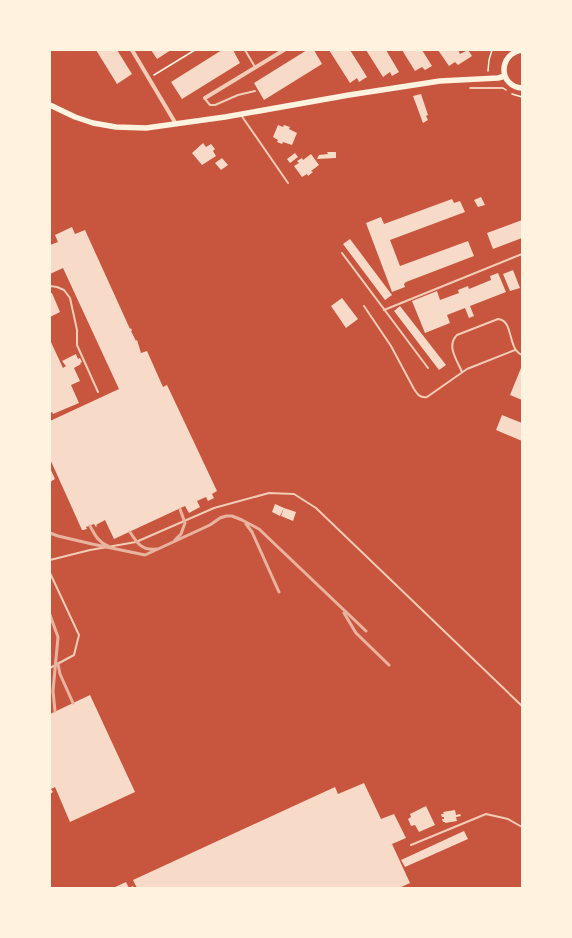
<svg xmlns="http://www.w3.org/2000/svg" width="572" height="938" font-family="'IBM Plex Sans',sans-serif">
  <style>
    .building { fill: #f7dbc8 }
    .lines { fill: none; stroke-linecap: round; stroke-linejoin: round }
    .path { stroke: #fff3e0; stroke-width: 1.5 }
    .service { stroke: #f1ccb7; stroke-width: 2 }
    .minor { stroke: #f1ccb7; stroke-width: 4 }
    .secondary { stroke: #fff3e0; stroke-width: 5.5 }
    .rail { stroke: #e9b49f; stroke-width: 3 }
  </style>
  <rect width="100%" height="100%" fill="#c8553d"/>
  <path class="building" d="M96 50H117L132 74 117 84Z
    M151 50H171L157 59Z
    M222 50H233L240 63 182 99 171 82Z
    M307 50H314L322 64 264 100 254 83Z
    M329 50H350L367 77 359 82 357 78 350 83Z
    M366 50H386L399 72 392 76 390 72 383 77Z
    M402 50H422L432 66 425 70 422 67 415 71Z
    M438 50H458L460 54 468 50 472 56 458 65 455 62 449 66Z
    M421 94 428 115 426 116 428 120 423 123 413 96Z
    M278 125 283 127 284 125 290 127 289 129 297 133 292 145 283 142 282 144 277 142 278 140 273 137Z
    M203 143 206 147 211 144 215 149 213 151 216 156 202 165 192 153Z
    M327 152H336V158L317 159 319 155 328 154Z
    M295 153 298 157 290 163 287 159Z
    M311 154 319 165 311 171 313 172 308 176 307 174 302 177 294 166 299 163 297 161 302 158 303 160Z
    M222 158 228 165 221 170 215 163Z
    M481 197 485 205 478 207 474 200Z
    M452 199 454 203 460 201 465 212 390 240 400 266 468 241 474 256 406 282 404 284 405 287 392 292 366 223 381 217 384 224Z
    M522 220V238L493 249 487 233Z
    M72 227 75 234 85 230 130 329 131 328 132 331H131L136 341 137 340 141 353 147 351 163 387 167 385 217 491 212 494 214 498 208 501 206 497 197 501 200 507 189 513 185 506 114 539 105 520 96 525 97 526 96 527 94 524 86 527 87 529 83 530H82L50 459V421L119 389 63 268 50 274V245L58 242 55 235Z
    M350 239 392 295 385 300 343 244Z
    M513 270 520 288 510 291 503 274Z
    M498 273 506 292 470 306 474 316 469 318 465 308 447 315 450 323 425 333 412 301 437 291 440 300 459 293 458 290 468 286 469 289 491 280 490 276Z
    M50 293H52L60 312 50 317Z
    M342 298 358 319 346 328 331 306Z
    M400 306 446 365 439 370 394 311Z
    M50 340 63 368 66 366 62 361 76 354 78 359 80 358 82 362 80 363 81 364 74 368 80 381 71 385 79 403 53 414 52 412 50 413Z
    M521 368H522V400L510 395Z
    M502 415 522 423V441L496 430Z
    M50 468 55 479 50 482Z
    M275 504 284 508 280 516 272 512Z
    M284 508 296 512 293 521 281 516Z
    M90 695 135 792 70 822 55 787 51 789 53 792 50 794V714Z
    M364 783 381 819 394 814 406 838 392 844 410 883 399 888H137L133 880 335 787 338 794Z
    M426 806 435 825 419 832 415 825 411 826 408 819 411 817 410 814Z
    M455 810 456 815 460 814 461 816 456 817 457 821 445 823V822H443L442 819H444V817H442L441 814H444L443 812Z
    M464 831 468 839 405 867 401 860Z
    M126 882 129 888 133 886 134 888H113Z"/>
  <g class="lines">
    <path class="path" d="M488 71 489 60 492 50
      M154 75 195 50
      M470 88H503L506 90
      M512 94 522 97"/>
    <path class="service" d="M245 50 255 67
      M205 99 210 105H215L238 95 255 91
      M241 115 288 183
      M342 253 428 368
      M50 286 57 287 64 290 70 298 77 330V345L98 392
      M364 306 391 346 414 389C418 395 420 398 427 397L467 369 515 350
      M384 310 522 254
      M462 372C457 360 446 346 457 335L498 319C514 320 507 349 522 355
      M50 560 90 550 136 542 214 508 269 493 294 494 316 508 522 706
      M50 573 79 635 74 655 50 668
      M411 845 486 814 508 819 522 827"/>
    <path class="minor" d="M132 50 176 124
      M205 98 284 50"/>
    <path class="secondary" d="M522 50C498 54 498 86 522 88
      M50 105 75 117 93 123 116 127 146 128 225 117 349 95 440 81 498 78 505 76"/>
    <path class="rail" d="M246 524 252 532 279 592
      M90 526C95 535 98 542 108 546
      M130 532C137 543 142 551 156 549
      M50 533 58 536 92 544 145 555 210 525 220 518 226 516H232L242 520 259 529 366 631
      M175 540 181 534 185 523 180 509
      M344 613 356 633 389 665
      M50 615 58 637 53 691 55 711
      M58 664 60 674 73 703"/>
  </g>
  <rect width="572" height="938" fill="none" stroke="#fff3e0" stroke-width="102"/>
</svg>
